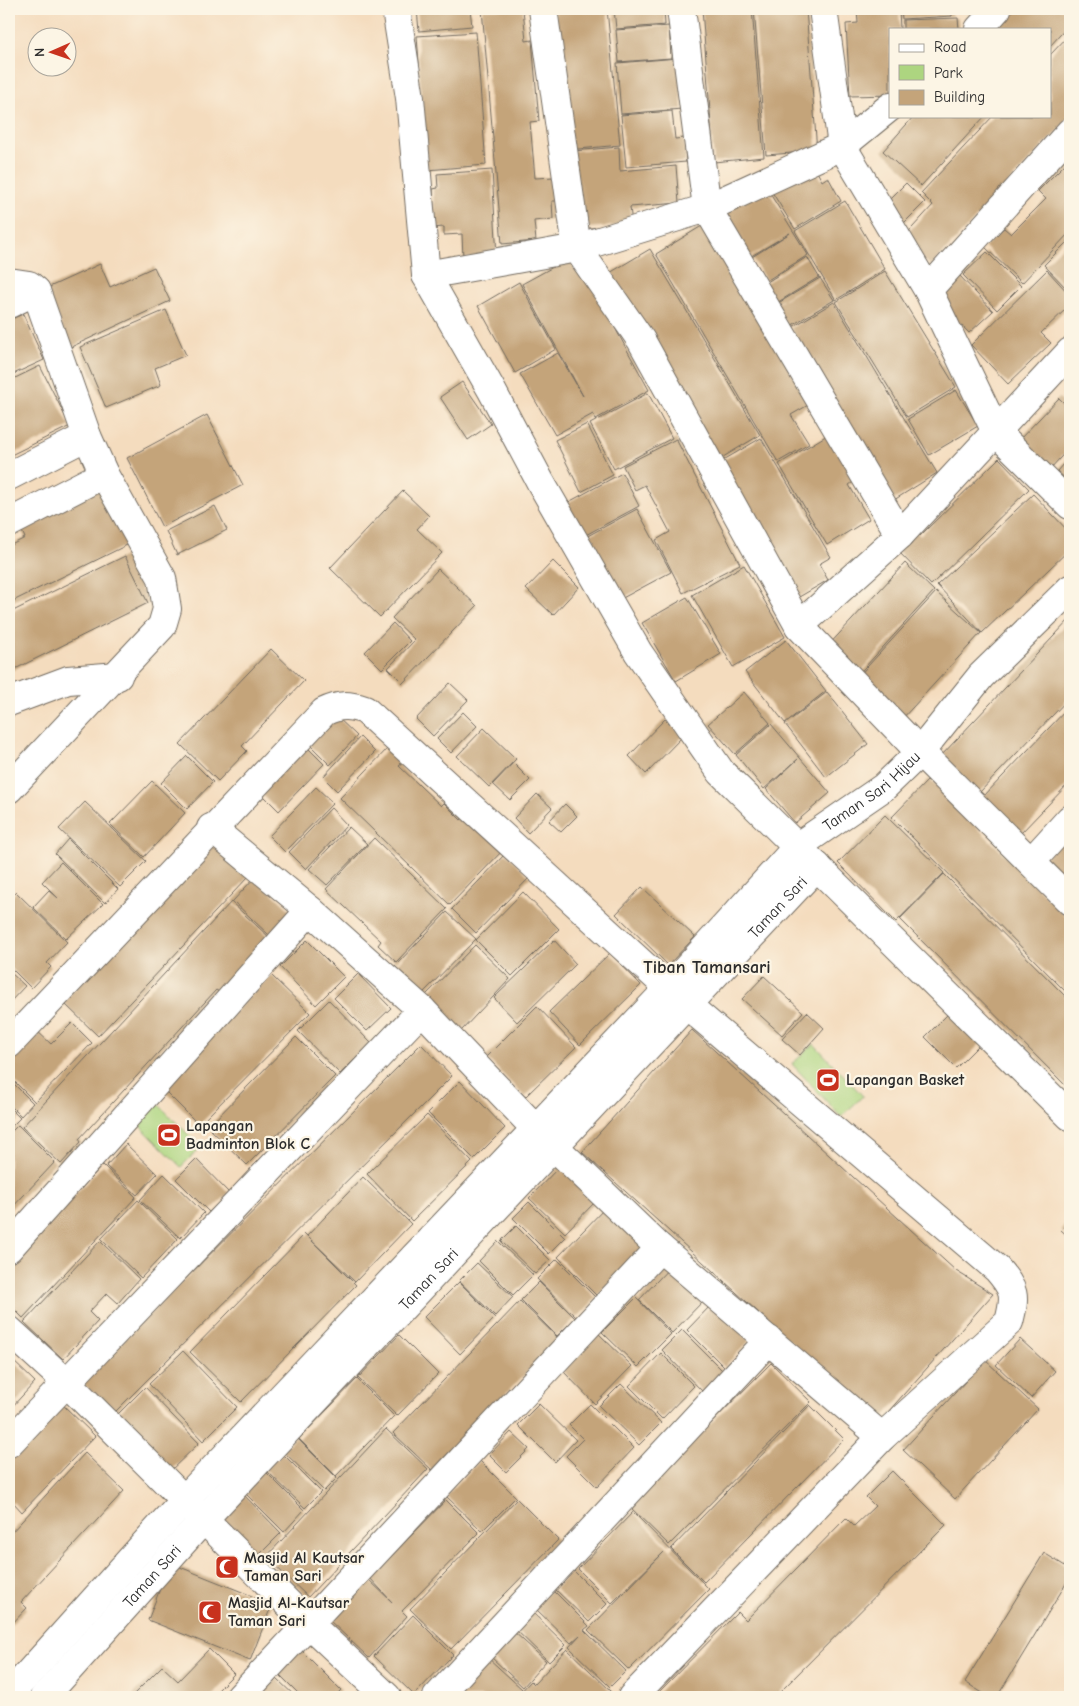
<svg xmlns="http://www.w3.org/2000/svg" width="1079" height="1706" font-family="'Comic Neue',sans-serif">
  <style>
    .green { fill: #add580; stroke: #6c8056 }
    .building { fill: #c4a47a }
    .lines { fill: none; stroke-linecap: round; stroke-linejoin: round }
    .street-casing { stroke: #71695e; stroke-width: 30 }
    .street { stroke: #fff; stroke-width: 28 }
    .labels { text-anchor: middle; dominant-baseline: central; stroke-width: 4.5; stroke-linejoin: round; paint-order: stroke }
    .street-label { font-size: 16px; fill: #2b2b2b; stroke: #fcf5e5 }
    .poi-label { font-size: 16px; font-weight: bold; fill: #2b2b2b; stroke: #fcf5e5; text-anchor: start }
    .neighbourhood-label { font-size: 18px; font-weight: bold; fill: #2b2b2b; stroke: #fcf5e5 }
  </style>
  <rect width="100%" height="100%" fill="#fcf5e5"/>
  <filter id="ink" filterUnits="userSpaceOnUse"><feTurbulence type="fractalNoise" baseFrequency=".02" numOctaves="2"/><feDisplacementMap in="SourceGraphic" scale="10" xChannelSelector="R" yChannelSelector="G"/><feConvolveMatrix kernelMatrix="1 2 1 2 8 2 1 2 1" color-interpolation-filters="sRGB"/></filter>
  <filter id="wash" filterUnits="userSpaceOnUse"><feTurbulence type="fractalNoise" baseFrequency=".0096" numOctaves="4" result="noise"/><feDisplacementMap in="SourceGraphic" scale="20" xChannelSelector="R" yChannelSelector="G"/><feGaussianBlur stdDeviation="1.12" result="paint"/><feColorMatrix in="noise" values="0 0 0 0 0 0 0 0 0 0 0 0 0 0 0 0 0 1.4 0 .05"/><feComposite in="paint" operator="in"/></filter>
  <g filter="url(#wash)">
    <rect width="100%" height="100%" fill="#f4dcbe"/>
    <path class="green" d="M814 1044 863 1096 841 1117 792 1064Z
      M157 1103 201 1147 181 1167 137 1123Z"/>
    <g id="blocks">
      <path class="building" d="M417 9H470L472 26 419 31Z
        M482 9H523L526 41 532 40 539 121 530 122 535 178 554 177 557 201H552L553 219 534 221 536 241 502 244Z
        M555 9H607L620 145 568 150Z
        M614 9H664L665 25 616 29Z
        M702 9H752L764 157 714 162Z
        M754 9H806L817 151 766 155Z
        M857 9H899L900 29H890V95L850 96 846 24 858 23Z
        M901 9H952V16L902 19Z
        M1014 9H1070V24L1050 46V29H995Z
        M958 18 959 29H903V20Z
        M669 26 671 58 619 62 616 30Z
        M476 32 486 165 427 170 417 36Z
        M1070 34V117L931 266 902 239 933 205 921 193 993 116H1050V55Z
        M678 58 682 109 621 114 617 63Z
        M672 111 675 139 684 138 686 162 626 167 621 115Z
        M914 116H985L921 186 883 151Z
        M619 147 620 171 676 166 679 203 630 207 632 224 579 229 573 151Z
        M1070 159V232L1022 283 985 247 1004 228 1011 234 1046 199 1038 191Z
        M814 166 822 181 828 177 841 201 795 229 772 192Z
        M492 170 497 257 463 258 462 234 444 235V227L431 228 430 209 434 208 433 189 438 188 437 174Z
        M906 183 925 202 902 225 884 205Z
        M764 184 808 255 766 281 752 257 790 233 748 258 720 211Z
        M845 201 885 269 836 300 795 231Z
        M705 224 810 404 791 415 809 444 778 462 656 254Z
        M1070 239V292L1044 265Z
        M650 249 760 435 718 460 608 274Z
        M987 252 1021 286 997 310 963 275Z
        M575 255 649 390 596 419 593 414 555 435 520 374 558 353 583 396 522 284Z
        M807 257 819 277 775 304 764 284Z
        M100 264 110 287 154 267 170 301 71 347 45 289Z
        M1047 270 1070 295V305L1041 333 1051 343 1008 384 971 345Z
        M885 271 956 387 907 417 836 302Z
        M959 275 993 311 969 333 935 298Z
        M820 278 834 300 789 327 775 305Z
        M519 282 556 349 515 373 478 306Z
        M834 302 937 473 894 500 791 328Z
        M166 310 186 355 155 368 161 385 106 408 80 347Z
        M23 314 44 360 9 376V320Z
        M40 366 70 426 9 456V381Z
        M462 382 491 424 468 440 440 397Z
        M956 390 978 426 929 455 908 419Z
        M648 393 672 438 614 469 590 424Z
        M1059 398 1070 409V447L1050 469 1019 440Z
        M207 415 243 485 162 527 127 458Z
        M587 424 613 475 581 492 555 440Z
        M829 434 856 480 849 485 869 519 827 545 779 464Z
        M761 438 831 557 819 564 828 580 794 600 715 465Z
        M676 439 740 564 683 593 656 540 670 532 645 485 635 490 623 466Z
        M1070 456V483L1057 471Z
        M999 458 1029 489 931 585 897 550 916 531 920 536Z
        M622 473 639 506 582 537 565 504Z
        M101 487 129 544 9 603V546L25 538 20 527Z
        M403 491 429 516 417 529 442 553 380 617 330 568Z
        M1033 494 1070 533V549L982 633 937 585Z
        M215 506 227 530 177 555 166 531Z
        M637 509 671 572 617 601 584 538Z
        M125 556 148 603 9 672V613Z
        M553 561 579 587 553 615 526 589Z
        M905 563 934 591 855 678 825 649Z
        M744 565 785 637 733 667 692 595Z
        M438 569 477 606 403 683 388 668 415 640 392 618Z
        M936 592 981 633 901 720 856 679Z
        M687 597 721 654 676 681 642 623Z
        M1070 619V697L979 793 941 756Z
        M393 623 410 641 382 669 365 652Z
        M786 640 826 691 785 723 745 672Z
        M271 649 304 681 242 746 247 751 218 781 180 744Z
        M450 683 468 700 433 736 416 719Z
        M744 692 770 723 735 754 708 724Z
        M827 692 868 744 826 777 785 724Z
        M1070 706V782L1019 835 981 799Z
        M463 712 477 726 451 753 437 739Z
        M334 714 357 736 330 765 307 742Z
        M665 719 683 736 646 774 629 756Z
        M771 724 830 793 795 823 766 789 798 759 764 789 736 755Z
        M484 728 516 759 489 787 457 756Z
        M360 737 375 752 337 791 323 777Z
        M301 741 324 764 279 811 256 788Z
        M390 746 405 761 399 766 441 806 444 803 461 820 468 812 505 848 450 905 340 798Z
        M187 756 213 782 187 809 161 783Z
        M513 763 530 780 510 800 493 784Z
        M929 779 1070 921V996L892 817Z
        M152 781 185 813 144 857 110 824Z
        M316 787 333 803 285 852 269 836Z
        M537 794 552 808 528 833 514 818Z
        M85 802 146 861 120 887 59 829Z
        M565 804 577 816 561 832 549 821Z
        M331 808 347 825 306 869 289 852Z
        M885 815 944 873 896 922 838 863Z
        M349 827 367 844 327 885 309 869Z
        M1070 832V885L1044 859Z
        M374 838 447 909 396 962 378 945 381 941 326 889Z
        M68 839 118 889 105 903 55 854Z
        M214 843 249 876 98 1036 63 1002Z
        M506 853 530 877 476 933 452 909Z
        M61 862 103 904 66 939 33 907 49 890 58 898 42 882Z
        M944 874 1070 1001V1090L900 919Z
        M255 877 292 912 270 936 233 901Z
        M642 887 695 937 668 965 616 914Z
        M16 892 67 942 47 963 51 967 31 988 9 966V900Z
        M523 892 559 929 512 976 476 940Z
        M231 902 270 938 219 992 216 990 79 1139 81 1142 61 1164 22 1127Z
        M447 912 476 939 423 993 395 966Z
        M307 940 344 977 316 1005 280 967Z
        M554 940 576 964 517 1022 494 998Z
        M475 945 510 979 461 1031 425 996Z
        M610 953 641 985 580 1045 549 1012Z
        M9 971 25 986 9 1003Z
        M358 974 391 1008 367 1031 334 998Z
        M271 975 310 1013 199 1125 161 1087Z
        M764 976 803 1012 782 1035 742 999Z
        M329 1000 371 1043 340 1074 298 1031Z
        M537 1006 576 1047 525 1097 486 1057Z
        M951 1011 982 1042 956 1068 925 1037Z
        M807 1012 824 1028 800 1055 782 1039Z
        M72 1023 92 1043 35 1102 9 1076V1057L36 1030 51 1044Z
        M692 1030 956 1271 993 1294 879 1422 582 1152Z
        M296 1037 335 1076 247 1165 208 1127Z
        M421 1044 452 1076 113 1414 82 1382Z
        M9 1079 33 1103 21 1116 9 1104Z
        M460 1081 505 1128 474 1159 428 1113Z
        M9 1107 20 1118 9 1129Z
        M427 1115 472 1162 412 1221 367 1174Z
        M18 1125 55 1162 9 1211V1134Z
        M126 1144 157 1174 137 1195 106 1166Z
        M196 1159 229 1193 209 1212 176 1179Z
        M103 1165 136 1197 23 1318 9 1304V1265Z
        M561 1165 597 1200 565 1233 529 1198Z
        M164 1174 204 1213 180 1238 140 1200Z
        M363 1177 411 1224 355 1282 307 1236Z
        M138 1200 178 1239 141 1278 101 1239Z
        M529 1202 565 1238 549 1254 513 1218Z
        M606 1207 645 1246 597 1296 558 1257Z
        M1070 1220V1238L1061 1230Z
        M516 1226 550 1260 535 1274 501 1241Z
        M305 1234 356 1285 241 1402 190 1352Z
        M100 1241 139 1279 118 1303 107 1293 89 1312 98 1321 63 1359 24 1322Z
        M498 1241 533 1275 513 1295 479 1261Z
        M557 1259 596 1298 577 1318 537 1279Z
        M477 1263 513 1297 495 1316 459 1281Z
        M673 1264 706 1298 672 1333 639 1300Z
        M459 1282 495 1318 460 1354 424 1317Z
        M539 1282 575 1318 557 1336 521 1300Z
        M636 1298 671 1334 638 1367 602 1332Z
        M520 1301 559 1339 432 1470 393 1433Z
        M712 1304 749 1341 724 1367 687 1330Z
        M682 1330 724 1372 704 1393 662 1350Z
        M599 1334 632 1366 595 1404 563 1371Z
        M399 1335 438 1374 397 1416 358 1378Z
        M1020 1339 1055 1371 1031 1398 996 1365Z
        M183 1351 237 1407 203 1441 149 1384Z
        M661 1353 694 1386 662 1419 629 1386Z
        M9 1357 35 1382 9 1410Z
        M985 1360 1038 1409 955 1499 903 1450Z
        M771 1363 811 1402 669 1545 629 1506Z
        M357 1379 394 1416 336 1476 299 1439Z
        M621 1384 661 1423 639 1445 599 1406Z
        M145 1387 199 1443 167 1474 113 1419Z
        M62 1404 95 1436 22 1512 13 1502 9 1506V1458Z
        M539 1404 576 1440 555 1462 518 1425Z
        M590 1404 634 1448 597 1487 566 1456 583 1439 569 1425Z
        M810 1405 844 1439 704 1582 671 1549Z
        M386 1429 428 1469 308 1597 266 1557Z
        M511 1432 529 1449 506 1472 489 1455Z
        M296 1437 337 1478 324 1491 282 1450Z
        M85 1453 124 1491 21 1602 27 1608 9 1627V1535Z
        M282 1453 321 1492 305 1508 265 1469Z
        M480 1461 516 1497 482 1531 446 1496Z
        M262 1468 304 1510 284 1532 241 1489Z
        M892 1471 946 1525 775 1697H654L738 1612 746 1620 846 1518 854 1526 875 1506 866 1497Z
        M241 1492 281 1533 252 1562 212 1520Z
        M517 1499 558 1540 451 1649 410 1609Z
        M446 1500 479 1533 402 1611 407 1616 369 1658 328 1619 366 1577 392 1602 370 1578Z
        M633 1512 709 1589 629 1670 588 1630 664 1552 612 1603 578 1569Z
        M1044 1553 1070 1569V1577L997 1697H989L965 1682Z
        M170 1563 272 1604 250 1661 148 1620Z
        M573 1570 607 1604 589 1622 555 1589Z
        M552 1589 589 1626 584 1630 626 1671 610 1687 569 1647 580 1635 571 1643 534 1607Z
        M528 1608 566 1645 549 1662 511 1625Z
        M413 1615 453 1655 414 1695 374 1656Z
        M513 1631 546 1661 523 1687 491 1657Z
        M299 1648 341 1690 334 1697H302L277 1672Z
        M209 1649 234 1674 211 1697H131L162 1666 178 1681Z
        M567 1649 611 1691 605 1697H516L531 1681 534 1684Z
        M487 1657 522 1689 515 1697H450Z
        M277 1679 296 1697H259Z"/>
    </g>
  </g>
  <g filter="url(#ink)">
    <use href="#blocks" fill-opacity="0" stroke="#71695e" stroke-width="1"/>
    <g class="lines">
      <g class="street-casing">
        <g id="street">
          <path d="M396 9 410 98 426 275 491 389 541 483 638 652 721 772 1070 1116"/>
          <path d="M543 9 577 248 641 340 799 626 920 752 1070 901"/>
          <path d="M681 9 707 208 900 535"/>
          <path d="M823 9 842 146 928 290 996 432 1070 505"/>
          <path d="M979 29 997 9"/>
          <path d="M426 275 577 248 707 208 842 146 890 107"/>
          <path d="M9 282 29 285 36 291 87 436 104 474 162 578 167 609 162 626 9 789"/>
          <path d="M928 290 1070 132"/>
          <path d="M9 304 36 291"/>
          <path d="M9 476 87 436"/>
          <path d="M9 523 104 474"/>
          <path d="M799 626 900 535 1070 352"/>
          <path d="M9 702 68 680 118 676"/>
          <path d="M211 828 310 910 422 1010 536 1129 660 1248 882 1437"/>
          <path d="M1031 862 1070 819"/>
          <path d="M9 1044 324 712C340 704 349 705 365 710L687 1005 997 1269C1015 1290 1016 1295 1009 1322L882 1437 632 1697"/>
          <path d="M9 1248 310 910"/>
          <path d="M9 1330 66 1382 308 1623 387 1697"/>
          <path d="M9 1443 422 1010"/>
          <path id="s1" d="M9 1695 184 1500 669 988 798 846 884 787 920 752 981 676 1070 589"/>
          <path id="s2" d="M44 1697 203 1520 817 866"/>
          <path d="M240 1697 660 1248"/>
          <path d="M437 1697 769 1340"/>
        </g>
      </g>
      <use href="#street" class="street"/>
    </g>
  </g>
  <defs>
    <g id="stadium-square" transform="scale(1.25)"><rect x="-9" y="-9" width="18" height="18" rx="4" fill="#c8321e" stroke="#fcf5e5"/><path d="M0-5a6.5 5 0 1 0 0 10a6.5 5 0 1 0 0-10ZM-3.5-1.8h7v3.6h-7Z" fill="#fff"/></g>
    <g id="mosque-square" transform="scale(1.25)"><rect x="-9" y="-9" width="18" height="18" rx="4" fill="#c8321e" stroke="#fcf5e5"/><path d="M3.5-4.9A6 6 0 1 0 3.5 4.9A5 5 0 1 1 3.5-4.9Z" fill="#fff"/></g>
  </defs>
  <g fill-rule="evenodd">
    <use href="#stadium-square" x="828" y="1080"/>
    <use href="#stadium-square" x="169" y="1135"/>
    <use href="#mosque-square" x="227" y="1567"/>
    <use href="#mosque-square" x="210" y="1612"/>
  </g>
  <g class="labels">
    <g class="street-label">
      <text stroke="none"><textPath href="#s1" startOffset="1251">Taman Sari Hijau</textPath></text>
      <text stroke="none"><textPath href="#s2" startOffset="1078">Taman Sari</textPath></text>
      <text stroke="none"><textPath href="#s2" startOffset="568">Taman Sari</textPath></text>
      <text stroke="none"><textPath href="#s2" startOffset="162">Taman Sari</textPath></text>
    </g>
    <g class="poi-label">
      <text x="846" y="1080">Lapangan Basket</text>
      <text x="186" y="1126">Lapangan<tspan x="186" dy="18">Badminton Blok C</tspan></text>
      <text x="244" y="1558">Masjid Al Kautsar<tspan x="244" dy="18">Taman Sari</tspan></text>
      <text x="228" y="1603">Masjid Al-Kautsar<tspan x="228" dy="18">Taman Sari</tspan></text>
    </g>
    <g class="neighbourhood-label">
      <text x="707" y="967">Tiban Tamansari</text>
    </g>
  </g>
  <rect width="1079" height="1706" fill="none" stroke="#fcf5e5" stroke-width="30"/>
  <rect x="889" y="28" width="162" height="90" fill="#fcf5e5" stroke="#a8a49b"/>
  <rect x="899" y="44" width="25" height="8" fill="#ffffff" stroke="#a8a49b"/>
  <text x="934" y="52" font-size="15" fill="#2b2b2b">Road</text>
  <rect x="899" y="65" width="25" height="15" fill="#add580" stroke="#a8a49b"/>
  <text x="934" y="78" font-size="15" fill="#2b2b2b">Park</text>
  <rect x="899" y="90" width="25" height="15" fill="#c4a47a" stroke="#a8a49b"/>
  <text x="934" y="102" font-size="15" fill="#2b2b2b">Building</text>
  <g transform="translate(52 52) rotate(268)"><circle r="24" fill="#fcf5e5" stroke="#a8a49b"/>
  <path d="M0-4L9 19L0 12L-9 19Z" fill="#c8321e"/>
  <text y="-8" font-size="14" font-weight="bold" text-anchor="middle" fill="#2b2b2b">N</text>
  </g>
</svg>
